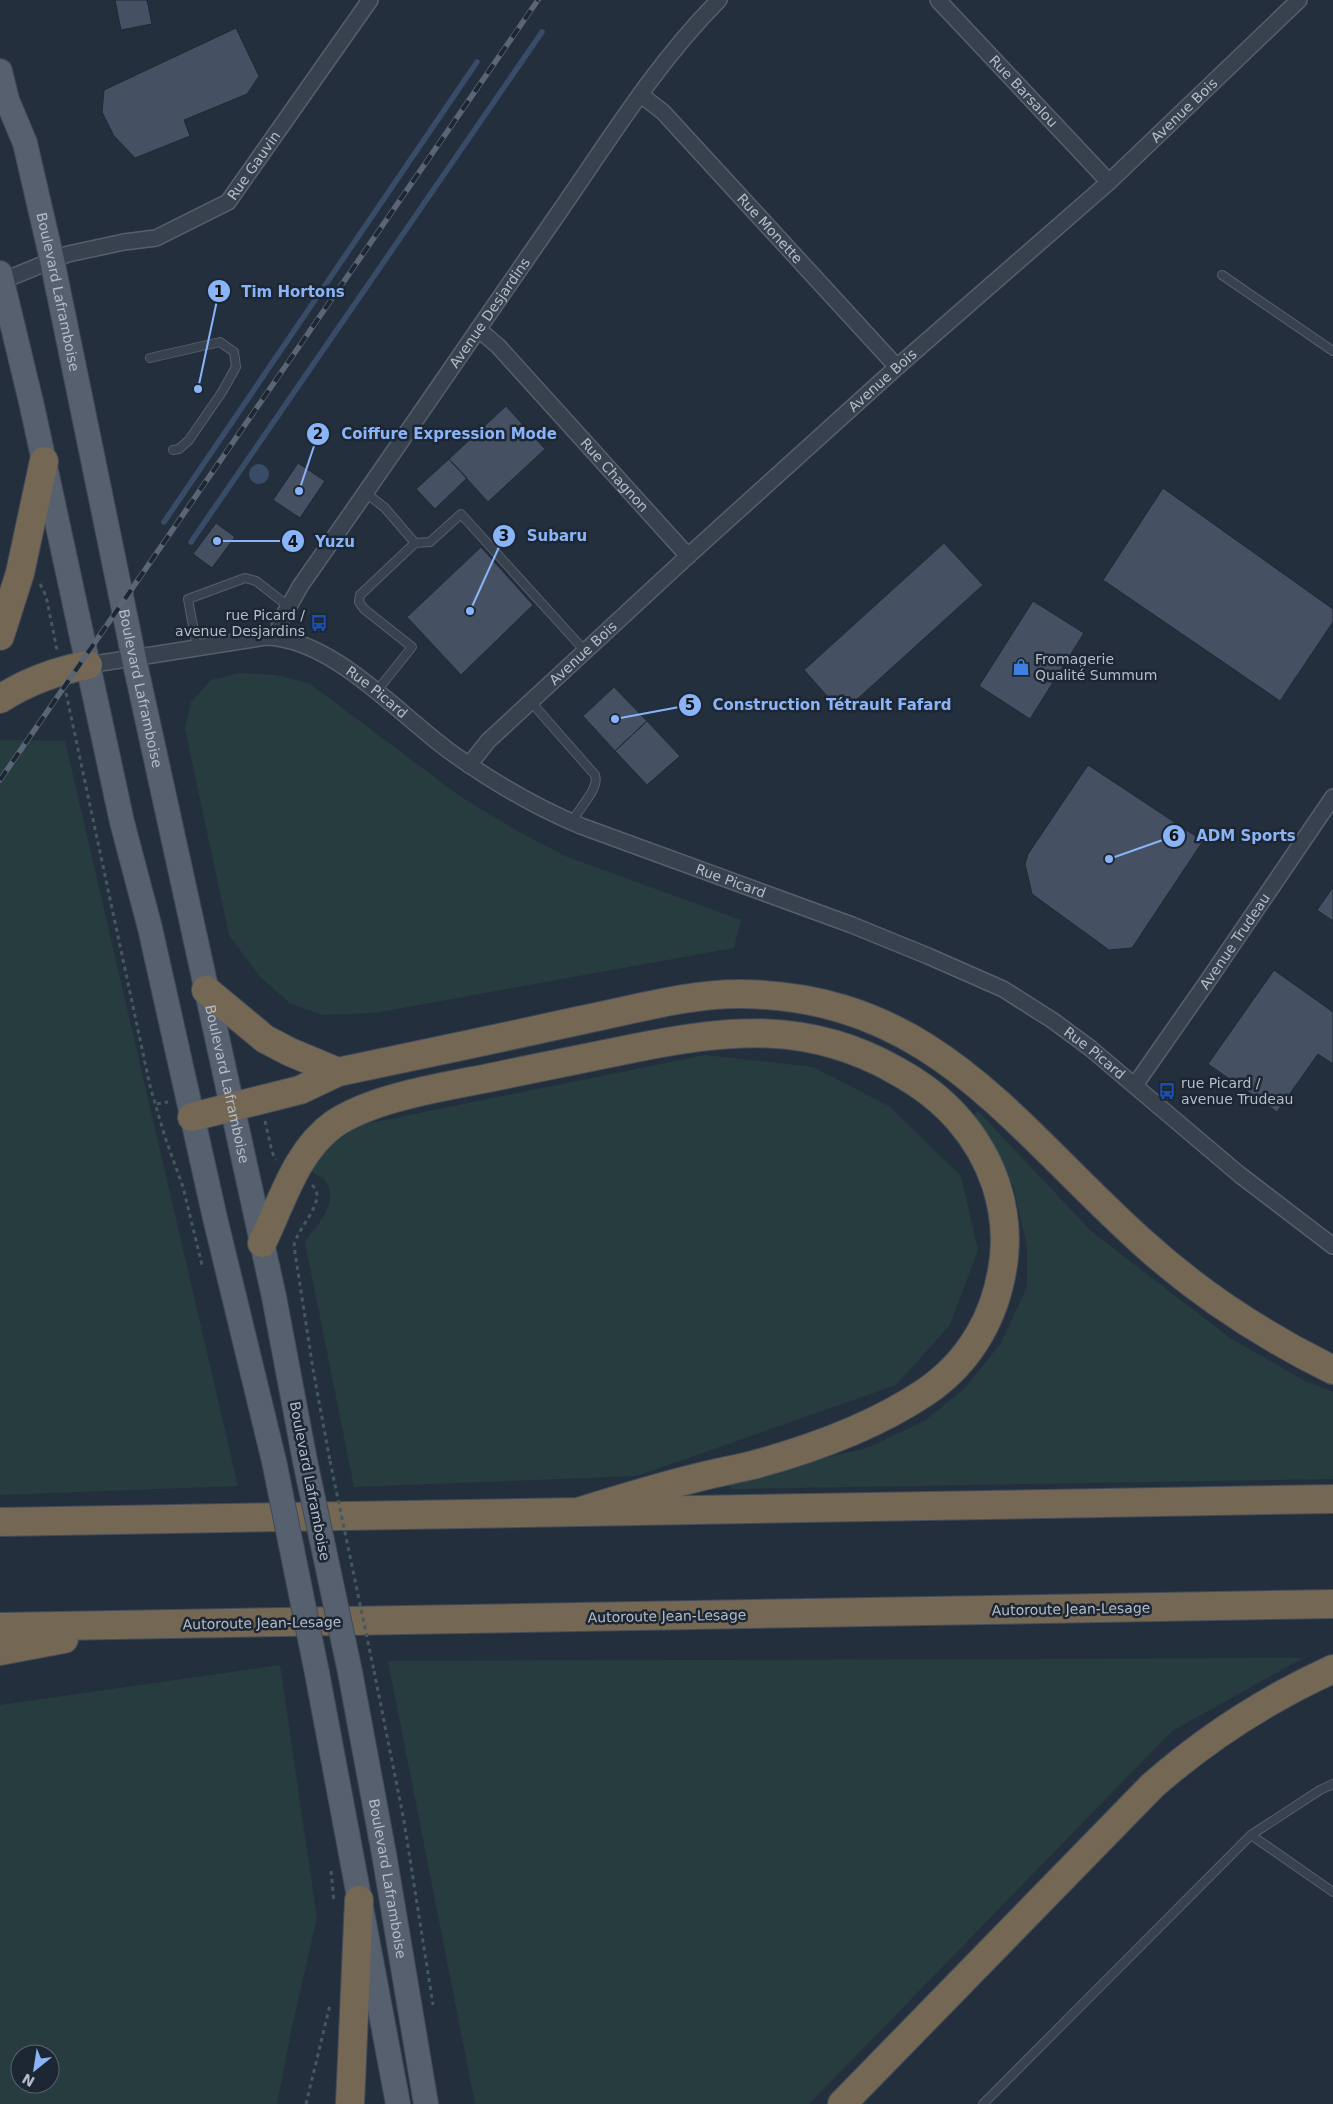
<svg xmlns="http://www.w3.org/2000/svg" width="1333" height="2104" font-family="'DejaVu Sans',sans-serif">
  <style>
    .green { fill: #263c3f; fill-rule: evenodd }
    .water { fill: #394c67 }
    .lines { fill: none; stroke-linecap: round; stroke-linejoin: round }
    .stream { stroke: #394c67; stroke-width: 5.5 }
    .building { fill: #455162; stroke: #1f2835 }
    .lane-casing { stroke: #565f6c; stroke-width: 10 }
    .street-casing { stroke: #565f6c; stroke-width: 18 }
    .primary-casing { stroke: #414a57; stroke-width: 26 }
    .highway-casing { stroke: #434c59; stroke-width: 30 }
    .path { stroke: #44595c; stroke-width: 3; stroke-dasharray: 4 4; stroke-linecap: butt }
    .lane { stroke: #38414e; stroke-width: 8 }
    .street { stroke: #38414e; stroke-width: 15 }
    .primary { stroke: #56606e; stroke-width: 24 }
    .highway { stroke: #746855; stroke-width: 28 }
    .rail-casing { stroke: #5a6575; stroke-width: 5.5 }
    .rail { stroke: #1d2633; stroke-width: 4; stroke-dasharray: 11; stroke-linecap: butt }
    .primary-bridge-casing { stroke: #414a57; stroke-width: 26; stroke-linecap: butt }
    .path-bridge { stroke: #44595c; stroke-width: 3; stroke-dasharray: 4 4; stroke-linecap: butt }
    .primary-bridge { stroke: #56606e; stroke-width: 24 }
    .labels { text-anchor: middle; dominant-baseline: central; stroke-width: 5; stroke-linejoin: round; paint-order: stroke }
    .street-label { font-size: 14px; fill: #b4bcc9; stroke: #1d2633 }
    .poi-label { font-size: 14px; fill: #b4bcc9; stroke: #1d2633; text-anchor: start }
    .leader { fill: none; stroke: #8ab4f8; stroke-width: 2 }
    .callout-dot { fill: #8ab4f8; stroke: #1d2633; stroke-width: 2 }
    .mark-label { font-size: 15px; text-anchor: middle; font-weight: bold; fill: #111 }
    .callout-label { font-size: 15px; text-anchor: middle; font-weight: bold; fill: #8ab4f8; stroke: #1d2633; stroke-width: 5; stroke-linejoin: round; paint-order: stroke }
  </style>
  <rect width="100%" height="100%" fill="#242f3e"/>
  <path class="green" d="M240 673 275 675 309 683 461 797 514 829 565 856 741 920 734 948 374 1013 322 1015 290 1003 260 977 229 935 185 729 191 702 211 680Z
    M0 740 65 741 238 1486 0 1495Z
    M705 1055 813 1067 889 1106 961 1176 978 1250 950 1325 896 1385 637 1476 354 1487 305 1242C316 1226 340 1203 326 1182 323 1177 315 1174 310 1170L331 1145 360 1125Z
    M978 1111 1091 1231 1230 1338 1305 1381 1333 1392V1479L731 1489V1480L867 1448 924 1421 964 1389 1001 1343 1027 1287V1246L1013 1186 996 1152 973 1117Z
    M1303 1658 1172 1731 809 2104H475L388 1661Z
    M280 1665 317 1918 292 2027 277 2104H0V1705ZM20 2054H50V2084H20Z"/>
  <path class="water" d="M249 474a10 10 0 1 1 20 0a10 10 0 1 1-20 0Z"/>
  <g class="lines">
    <path class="stream" d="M164 522 477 62
      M191 542 542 32"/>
  </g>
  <path class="building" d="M115 0H147L152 24 121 30Z
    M236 28 259 76 247 94 184 120 190 136 135 158 114 136 102 112 104 90Z
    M506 406 545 449 488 502 449 459Z
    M449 459 467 478 435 509 416 489Z
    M298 463 325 481 300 518 273 500Z
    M1163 488 1333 609V622L1280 701 1103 580Z
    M216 523 235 537 212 568 193 554Z
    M944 543 983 585 842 713 804 670Z
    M481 547 533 605 461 675 407 617Z
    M1033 601 1084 633 1030 719 979 686Z
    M614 687 647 721 615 751 583 716Z
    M647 721 680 756 647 785 615 751Z
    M1088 765 1203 841 1132 948 1109 950 1032 894 1025 864 1028 854Z
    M1333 887V921L1317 910Z
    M1274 970 1333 1012V1064L1318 1054 1277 1112 1208 1064Z"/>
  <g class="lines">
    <g class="lane-casing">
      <path id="lane" d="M1222 275 1333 351
        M150 358 220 342 234 352 236 367 222 392 189 440 179 449 173 450
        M366 493 385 508 415 543
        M197 648 188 599 245 578 256 581 288 606
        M376 692 412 647 364 609 359 602 360 595 415 543 430 542 461 514 585 651
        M531 702 595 775C600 789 578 808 572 823
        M1251 1835 1333 1892
        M983 2104 1251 1835 1320 1790 1333 1784"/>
    </g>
    <g class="street-casing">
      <g id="street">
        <path id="s1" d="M938 0 1109 182"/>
        <path id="s2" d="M641 95 663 112 897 367"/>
        <path id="s3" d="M2 281 68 254 124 242 156 238 228 202 370 0"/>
        <path id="s4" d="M478 329 498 346 688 556"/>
        <path id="s5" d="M277 637 281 620 301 585C389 460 475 333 562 208 611 137 658 61 719 0"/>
        <path id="s6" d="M88 665 266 637C334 639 399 715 452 753 493 782 535 807 581 826L852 925 928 956 1003 989 1052 1020 1090 1048 1240 1175 1333 1246"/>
        <path id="s7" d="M469 765 488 741 688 556 897 367 1109 182 1299 0"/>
        <path id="s8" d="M1135 1085 1207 982 1333 797"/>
      </g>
    </g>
    <g class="primary-casing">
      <g id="primary">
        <path id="s9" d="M0 71 7 100 25 143 52 260 134 659 274 1297 305 1461"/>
        <path d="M0 273 32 406 122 822 150 928 215 1218 274 1461"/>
        <path id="s10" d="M350 1672 384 1854 426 2104"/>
        <path d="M317 1673 398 2104"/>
      </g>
    </g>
    <g class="highway-casing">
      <path id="highway" d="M0 636 20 573 44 461
        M0 699C28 681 55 671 88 665
        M206 990 265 1039 290 1052 338 1072
        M192 1117 300 1090 338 1072C419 1055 501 1038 582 1020 633 1010 686 994 739 994 932 995 1011 1124 1141 1241 1198 1293 1264 1336 1333 1370
        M262 1243C282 1202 296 1151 334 1124 378 1094 460 1085 512 1073 553 1065 594 1056 635 1048 728 1029 809 1021 895 1070 919 1083 941 1099 959 1120 992 1158 1009 1207 1004 1257 998 1313 971 1362 924 1393 873 1427 812 1449 753 1465 732 1470 710 1474 688 1480 652 1489 617 1500 581 1511
        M0 1522 1333 1499
        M0 1627 1333 1604
        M0 1651 64 1639
        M350 2104 359 1900
        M842 2104 1153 1785C1208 1737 1267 1699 1333 1669"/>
    </g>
    <path class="path" d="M40 584 46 596 57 650
      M66 693 150 1086 165 1137 183 1187 202 1265
      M157 1104 168 1102
      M265 1121 272 1152 276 1160
      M312 1185C329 1200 297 1227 294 1246L313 1369 330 1461
      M374 1671 404 1821 433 2005
      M331 1871 334 1902
      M306 2104 330 2005"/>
    <use href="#lane" class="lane"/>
    <use href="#street" class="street"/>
    <use href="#primary" class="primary"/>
    <use href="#highway" class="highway"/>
    <g class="rail-casing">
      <path id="rail" d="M0 780 538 0"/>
    </g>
    <use href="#rail" class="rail"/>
    <g class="primary-bridge-casing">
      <path id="primary-bridge" d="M274 1461 317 1673
        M305 1461 350 1672"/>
    </g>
    <path class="path-bridge" d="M330 1461 374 1671"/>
    <use href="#primary-bridge" class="primary-bridge"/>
  </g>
  <defs>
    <g id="bus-bare" transform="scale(1.35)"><path d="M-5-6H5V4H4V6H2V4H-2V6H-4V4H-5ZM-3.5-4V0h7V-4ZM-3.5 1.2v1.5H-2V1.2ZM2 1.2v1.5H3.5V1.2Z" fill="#1a4fb4" stroke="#1d2633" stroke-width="2.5" paint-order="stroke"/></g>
    <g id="shop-bare" transform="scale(1.35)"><path d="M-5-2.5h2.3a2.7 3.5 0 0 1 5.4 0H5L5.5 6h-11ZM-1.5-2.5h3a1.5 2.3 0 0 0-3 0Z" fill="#3f7fe0" stroke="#1d2633" stroke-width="2.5" paint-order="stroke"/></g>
  </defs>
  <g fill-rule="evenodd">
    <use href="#bus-bare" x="319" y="623"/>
    <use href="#shop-bare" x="1021" y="667"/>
    <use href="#bus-bare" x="1167" y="1091"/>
  </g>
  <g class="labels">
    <g class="street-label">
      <text stroke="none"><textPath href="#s1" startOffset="125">Rue Barsalou</textPath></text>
      <text stroke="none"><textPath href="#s7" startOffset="970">Avenue Bois</textPath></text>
      <text stroke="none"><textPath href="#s3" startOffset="286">Rue Gauvin</textPath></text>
      <text stroke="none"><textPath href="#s2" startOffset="186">Rue Monette</textPath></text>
      <text stroke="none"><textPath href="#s9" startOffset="229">Boulevard Laframboise</textPath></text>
      <text stroke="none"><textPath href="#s5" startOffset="389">Avenue Desjardins</textPath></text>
      <text stroke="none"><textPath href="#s7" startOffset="565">Avenue Bois</textPath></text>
      <text stroke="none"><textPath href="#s4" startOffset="200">Rue Chagnon</textPath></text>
      <text stroke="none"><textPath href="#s7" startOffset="160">Avenue Bois</textPath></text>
      <text stroke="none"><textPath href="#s9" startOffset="634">Boulevard Laframboise</textPath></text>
      <text stroke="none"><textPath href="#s6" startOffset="306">Rue Picard</textPath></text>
      <text stroke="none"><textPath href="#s6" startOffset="711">Rue Picard</textPath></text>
      <text stroke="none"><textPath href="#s8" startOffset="175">Avenue Trudeau</textPath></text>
      <text stroke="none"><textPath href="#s6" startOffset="1116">Rue Picard</textPath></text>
      <text stroke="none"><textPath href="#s9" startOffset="1039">Boulevard Laframboise</textPath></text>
      <text transform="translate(310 1481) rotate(79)">Boulevard Laframboise</text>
      <text transform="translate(1071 1609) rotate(-1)">Autoroute Jean-Lesage</text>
      <text transform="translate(667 1616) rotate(-1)">Autoroute Jean-Lesage</text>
      <text transform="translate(262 1623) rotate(-1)">Autoroute Jean-Lesage</text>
      <text stroke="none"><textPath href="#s10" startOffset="210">Boulevard Laframboise</textPath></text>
    </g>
    <g class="poi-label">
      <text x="305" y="615" text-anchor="end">rue Picard /<tspan x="305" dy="16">avenue Desjardins</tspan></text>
      <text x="1035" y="659">Fromagerie<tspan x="1035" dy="16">Qualité Summum</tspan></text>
      <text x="1181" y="1083">rue Picard /<tspan x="1181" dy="16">avenue Trudeau</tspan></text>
    </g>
  </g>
  <path class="leader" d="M198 389L219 291M299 491L318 434M470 611L504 536M217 541L293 541M615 719L690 705M1109 859L1174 836"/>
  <g class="callout-dot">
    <circle cx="198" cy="389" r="5"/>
    <circle cx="299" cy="491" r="5"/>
    <circle cx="470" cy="611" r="5"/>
    <circle cx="217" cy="541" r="5"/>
    <circle cx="615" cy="719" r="5"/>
    <circle cx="1109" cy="859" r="5"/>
    <circle cx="219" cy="291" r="12"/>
    <circle cx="318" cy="434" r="12"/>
    <circle cx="504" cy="536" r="12"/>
    <circle cx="293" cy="541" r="12"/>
    <circle cx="690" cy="705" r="12"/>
    <circle cx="1174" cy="836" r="12"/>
  </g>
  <g class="mark-label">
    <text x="219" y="297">1</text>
    <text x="318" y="439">2</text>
    <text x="504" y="541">3</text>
    <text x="293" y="547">4</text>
    <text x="690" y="710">5</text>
    <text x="1174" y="841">6</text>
  </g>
  <g class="callout-label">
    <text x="293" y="297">Tim Hortons</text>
    <text x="449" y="439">Coiffure Expression Mode</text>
    <text x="557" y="541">Subaru</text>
    <text x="335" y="547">Yuzu</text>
    <text x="832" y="710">Construction Tétrault Fafard</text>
    <text x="1246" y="841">ADM Sports</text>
  </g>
  <g transform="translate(35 2069) rotate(210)"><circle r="24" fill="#1d2633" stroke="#59626f"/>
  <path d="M0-4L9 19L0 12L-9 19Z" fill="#8ab4f8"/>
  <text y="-8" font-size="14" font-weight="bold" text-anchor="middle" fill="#b4bcc9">N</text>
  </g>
</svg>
